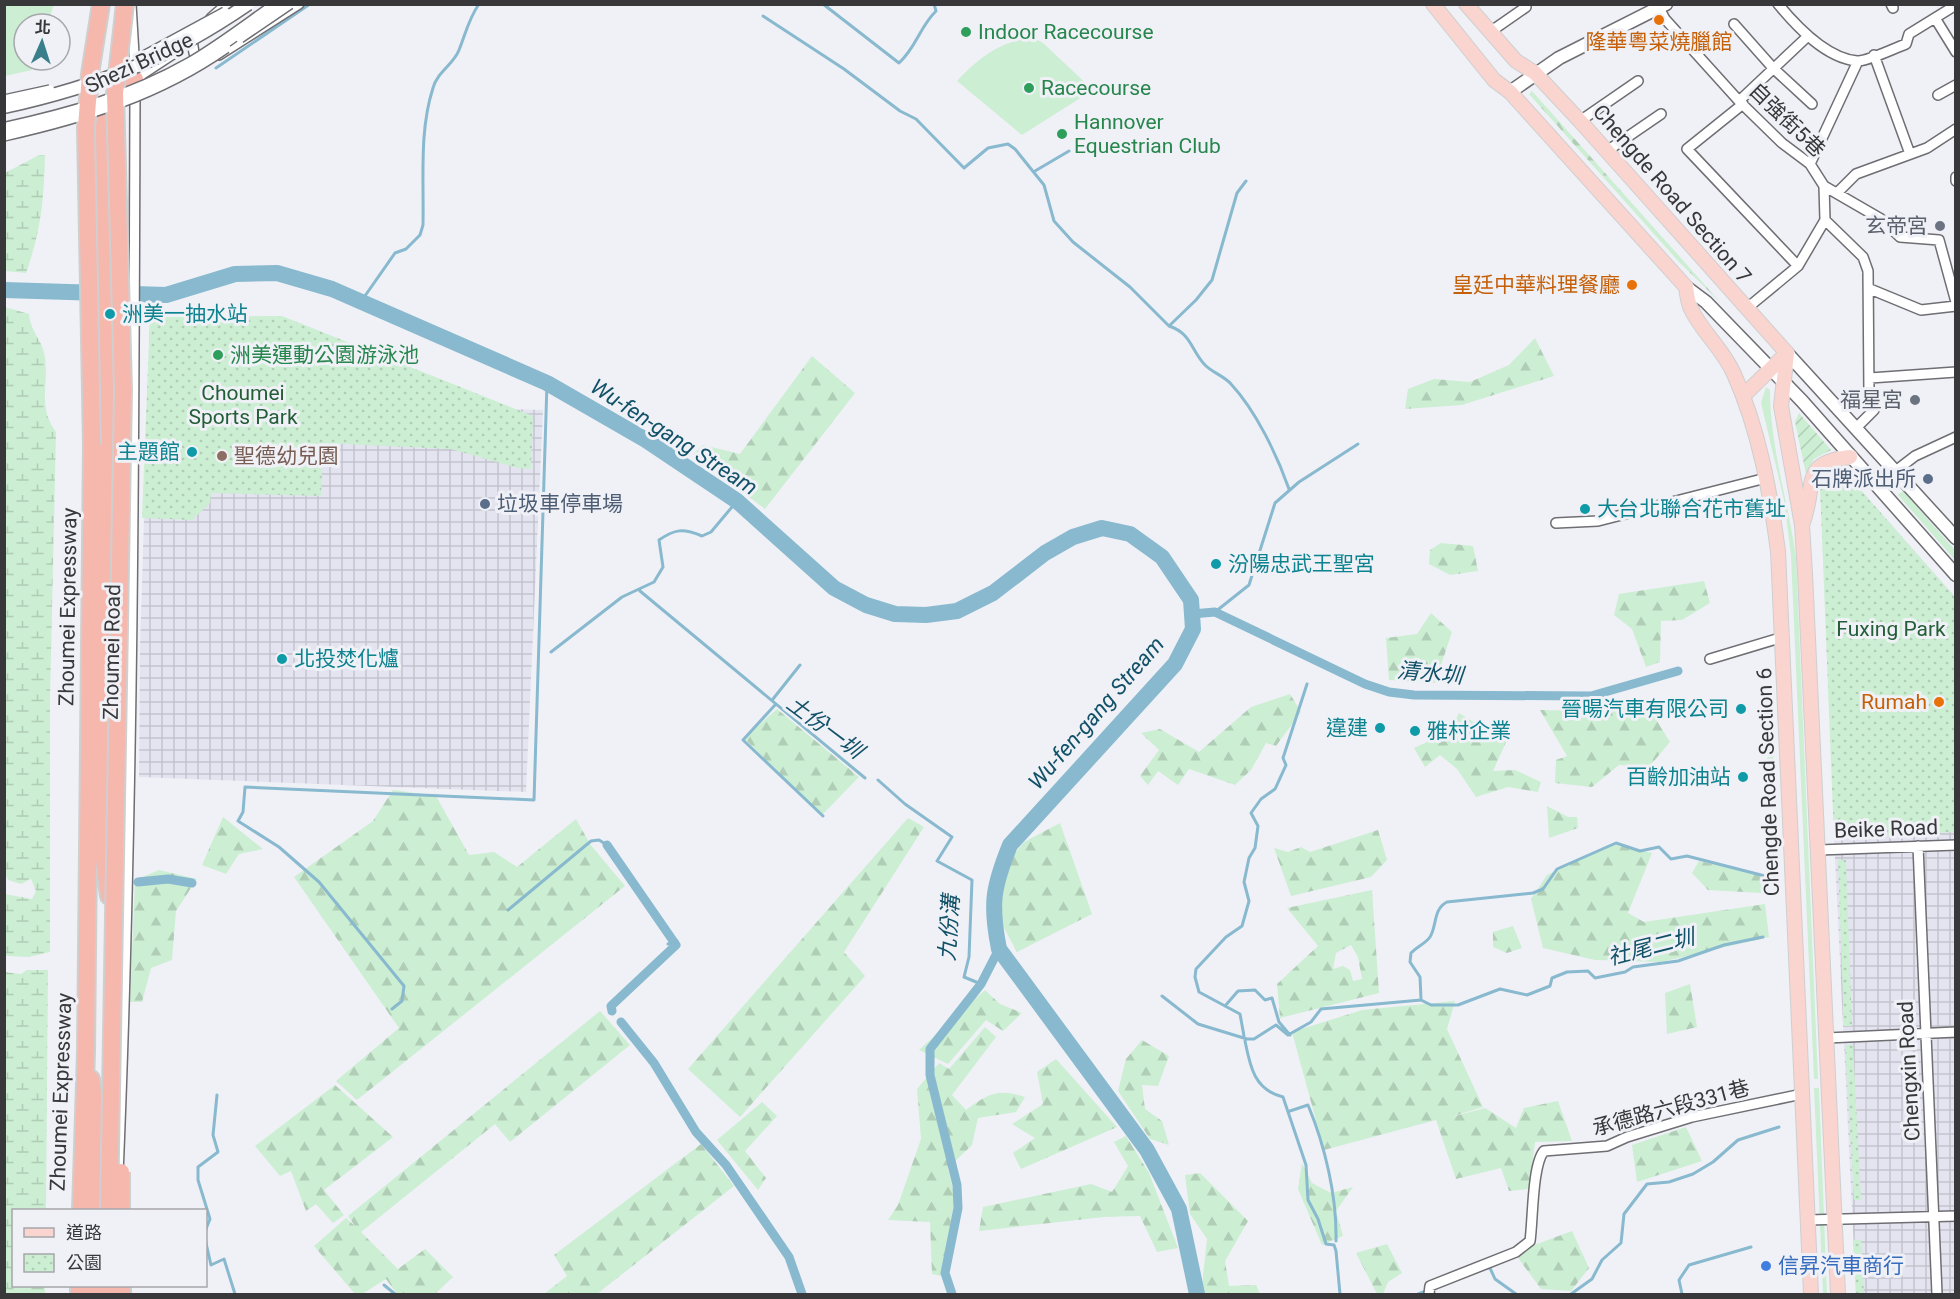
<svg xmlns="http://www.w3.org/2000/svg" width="1960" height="1299" font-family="Roboto,'Noto Sans TC',sans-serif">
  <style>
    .industrial { fill: url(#industrial-grid) }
    .grass { fill: #cceed3 }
    .forest { fill: url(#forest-firs); fill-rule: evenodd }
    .wetland { fill: url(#wetland-marsh) }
    .park { fill: url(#park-dots) }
    .garden { fill: url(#garden-furrows) }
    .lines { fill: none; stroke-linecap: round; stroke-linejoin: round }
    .stream { stroke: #88b9ce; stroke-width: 3 }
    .canal { stroke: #88b9ce; stroke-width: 9 }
    .river { stroke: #88b9ce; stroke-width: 16 }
    .street-casing { stroke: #6e6e73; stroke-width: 12 }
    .secondary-casing { stroke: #6e6e73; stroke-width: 15 }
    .primary-casing { stroke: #cfcfd0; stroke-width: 16 }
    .highway-casing { stroke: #cfcfd0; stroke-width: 20 }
    .street { stroke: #fff; stroke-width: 9 }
    .secondary { stroke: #fff; stroke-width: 12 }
    .primary { stroke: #fad4ce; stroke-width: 14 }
    .highway { stroke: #f6b7ad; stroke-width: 16 }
    .street-bridge-casing { stroke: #6e6e73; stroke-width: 12; stroke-linecap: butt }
    .secondary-bridge-casing { stroke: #6e6e73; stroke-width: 15; stroke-linecap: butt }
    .highway-bridge-casing { stroke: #cfcfd0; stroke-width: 20; stroke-linecap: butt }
    .street-bridge { stroke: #fff; stroke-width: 9 }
    .secondary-bridge { stroke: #fff; stroke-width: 12 }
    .highway-bridge { stroke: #f6b7ad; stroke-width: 16 }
    .food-dot { fill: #e8710a; stroke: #f0f1f7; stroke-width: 2 }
    .leisure-dot { fill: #2e9e5b; stroke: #f0f1f7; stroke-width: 2 }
    .worship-dot { fill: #6b7280; stroke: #f0f1f7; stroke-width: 2 }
    .culture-dot { fill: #0f9aa8; stroke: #f0f1f7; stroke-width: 2 }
    .education-dot { fill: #8d6e63; stroke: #f0f1f7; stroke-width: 2 }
    .service-dot { fill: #5c6f8a; stroke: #f0f1f7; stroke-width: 2 }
    .shop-dot { fill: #3f7fe0; stroke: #f0f1f7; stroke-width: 2 }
    .labels { text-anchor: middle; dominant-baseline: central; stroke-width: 6; stroke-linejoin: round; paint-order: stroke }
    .leisure-label { font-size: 21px; fill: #27864d; stroke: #f0f1f7; text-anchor: start }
    .food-label { font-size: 21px; fill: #c56008; stroke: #f0f1f7; text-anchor: end }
    .street-label { font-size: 21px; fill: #38383a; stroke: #f0f1f7 }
    .worship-label { font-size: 21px; fill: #5b616d; stroke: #f0f1f7; text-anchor: end }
    .culture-label { font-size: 21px; fill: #0d838f; stroke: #f0f1f7; text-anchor: start }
    .park-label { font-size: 21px; fill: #235e36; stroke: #f0f1f7 }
    .education-label { font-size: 21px; fill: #785e54; stroke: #f0f1f7; text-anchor: start }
    .service-label { font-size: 21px; fill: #4e5e75; stroke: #f0f1f7; text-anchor: end }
    .shop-label { font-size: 21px; fill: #366cbe; stroke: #f0f1f7; text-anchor: start }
    .water-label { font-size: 22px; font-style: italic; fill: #125268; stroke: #f0f1f7 }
  </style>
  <defs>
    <pattern id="industrial-grid" width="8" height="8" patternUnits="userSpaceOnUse" patternTransform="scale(1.5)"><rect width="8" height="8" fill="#e4e4f1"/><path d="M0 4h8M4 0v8" fill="none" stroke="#c4c4cf"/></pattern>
    <pattern id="forest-firs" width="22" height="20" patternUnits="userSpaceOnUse" patternTransform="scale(1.5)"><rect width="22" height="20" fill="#cceed3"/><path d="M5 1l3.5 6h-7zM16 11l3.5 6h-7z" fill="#b0cdb6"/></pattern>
    <pattern id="wetland-marsh" width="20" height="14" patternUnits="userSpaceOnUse" patternTransform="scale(1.5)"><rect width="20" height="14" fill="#cceed3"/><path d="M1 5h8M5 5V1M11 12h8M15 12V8" fill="none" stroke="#b0cdb6"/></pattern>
    <pattern id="park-dots" width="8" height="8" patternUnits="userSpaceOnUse" patternTransform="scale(1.5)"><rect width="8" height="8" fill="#cceed3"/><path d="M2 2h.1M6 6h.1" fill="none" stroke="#b0cdb6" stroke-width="1.8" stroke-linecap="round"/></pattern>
    <pattern id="garden-furrows" width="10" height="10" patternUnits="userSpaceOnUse" patternTransform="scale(1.5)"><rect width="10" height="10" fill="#cceed3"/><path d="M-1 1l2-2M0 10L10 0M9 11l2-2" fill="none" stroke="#b0cdb6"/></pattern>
  </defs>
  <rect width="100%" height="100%" fill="#f0f1f7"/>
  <path class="industrial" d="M281 318 512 409 543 410 526 792 139 777 140 649 150 321Z
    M1834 472 1841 473 1858 487 1955 597V1294H1856L1834 838 1833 745 1823 479Z"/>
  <path class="grass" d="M4 5H54L47 24H24V60H35L32 70 5 76Z
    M1034 38 1043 43 1093 90 1022 135 957 81C979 58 1001 40 1034 38Z
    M1766 387 1770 390C1770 446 1788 501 1796 557L1818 1079H1814L1791 556 1784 500 1761 403Z
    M1903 491 1955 550V560L1898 495Z
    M1814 1088H1819L1827 1294H1823Z"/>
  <path class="forest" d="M1532 91 1721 303 1679 262 1529 94Z
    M1535 338 1554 376 1462 405 1405 409 1408 389 1434 379 1470 382 1509 365Z
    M812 356 855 393 765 509 693 454 703 445 740 454Z
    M1441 543 1473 546 1478 571 1450 575 1429 564 1430 550Z
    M1704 581 1710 603 1682 620 1661 621 1660 662 1646 667 1632 629 1614 615 1619 594Z
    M1431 613 1452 632 1435 683 1389 680 1386 638 1417 634Z
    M1290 694 1301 712 1276 746 1266 743 1251 770 1235 785 1189 769 1178 785 1158 771 1148 785 1140 776 1159 750 1141 733 1160 729 1199 752 1251 707Z
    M1642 697 1670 742 1649 767 1619 765 1592 787 1555 783 1556 760 1567 756 1540 710 1587 711Z
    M777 709 859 777 821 816 744 738Z
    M1459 713 1506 742 1493 771 1515 770 1541 782 1538 792 1508 787 1476 797 1457 769 1440 755 1425 767 1414 748 1449 732Z
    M393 790 436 796 469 855 494 852 517 867 576 819 590 844 625 886 357 1100 336 1081 399 1028 294 877 373 821Z
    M1547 806 1568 817H1577L1578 828 1549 838Z
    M223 817 263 849 239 854 226 874 202 865Z
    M908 818 924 827 844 952 865 976 740 1117 688 1069Z
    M1060 823 1092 914 1017 952 997 915 1005 866 1024 842Z
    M1378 830 1387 860 1371 877 1291 896 1274 848 1288 852 1301 847 1310 852Z
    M1611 844 1652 853 1628 913 1644 922 1765 904 1769 937 1661 962 1595 960 1543 948 1531 899 1547 875Z
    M1699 861 1762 875 1761 893 1708 890 1692 873Z
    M159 870 197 879 176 911 172 960 151 968 142 1002H130L135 880Z
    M1372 890 1379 993 1280 1018 1277 984 1318 946 1287 908ZM1351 945 1358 957 1362 979 1353 981 1350 970 1343 966 1333 969 1336 953Z
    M1513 926 1522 948 1507 953 1493 947V932Z
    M1690 984 1697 1027 1667 1034 1665 993Z
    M985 990 1000 1004 1022 1013 1003 1031 986 1020 948 1064 919 1050Z
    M1455 1001 1447 1029 1483 1107 1447 1118 1485 1108 1516 1128 1524 1108 1558 1101 1572 1141 1535 1142 1529 1189 1509 1191 1501 1168 1456 1179 1436 1120 1324 1150 1292 1032 1362 1010Z
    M600 1011 630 1045 510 1142 495 1124 361 1232 398 1269 425 1249 453 1277 435 1294H397L386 1279 362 1294H355L314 1246 346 1218 355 1226 348 1216Z
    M985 1027 996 1037 952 1095 966 1110C988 1094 997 1088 1025 1097L1016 1112 978 1118 972 1145 948 1168 955 1198 941 1276 932 1274 930 1222 888 1220 898 1205 921 1139 917 1089 939 1063 949 1069Z
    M1142 1040 1169 1056 1158 1086 1142 1085 1145 1109 1162 1121 1169 1145 1150 1139 1118 1091 1126 1059Z
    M1056 1059 1117 1127 1021 1169 1013 1153 1035 1138 1012 1124 1043 1104 1037 1072Z
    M335 1085 393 1137 324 1190 344 1215 333 1223 316 1204 306 1211 291 1171 280 1176 255 1146Z
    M762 1102 777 1116 745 1151 766 1178 758 1190 717 1140Z
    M1686 1127 1702 1161 1637 1182 1632 1145Z
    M1126 1136 1149 1173 1178 1248 1157 1252 1140 1216 1104 1217 979 1231 983 1207 1091 1184 1112 1192 1128 1166 1114 1142Z
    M701 1144 734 1186 597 1294H544L567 1276 554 1255Z
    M1302 1163 1312 1183 1331 1193 1353 1187 1336 1211 1343 1236 1322 1245 1298 1189Z
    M1200 1173 1248 1221 1225 1261 1229 1286 1256 1285 1260 1294H1201L1207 1239 1190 1214 1185 1175Z
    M1572 1231 1589 1268 1571 1291 1541 1289 1518 1258 1534 1245Z
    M1387 1244 1402 1273 1388 1282 1383 1294H1377L1356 1253Z"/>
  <path class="wetland" d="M39 155H45C44 199 41 231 26 273L5 271V173Z
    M5 307 29 314C30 328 38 336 43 349 52 379 35 404 56 432L50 698V952L29 957 7 956 4 953 5 894 32 899 36 891 31 879 21 884 8 880 5 873Z
    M27 970H48L46 1210H14V1286H45V1294H5V972L21 974Z"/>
  <path class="park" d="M282 316 533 416 531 469 518 468 451 449 323 443 321 496 211 493 210 503 192 520 142 518 150 317Z
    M1834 472 1841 473 1858 487 1955 597V832L1834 838 1820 487 1827 475Z
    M1838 860H1846L1852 1026H1844Z
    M1845 1045H1853L1861 1200H1854Z
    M1853 1240H1861L1864 1294H1856Z"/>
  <path class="garden" d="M1799 413 1831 450 1814 459 1806 474 1795 422Z
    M1771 753H1773L1777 801 1766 796 1765 761Z"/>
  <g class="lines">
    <path class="stream" d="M823 4 899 63C917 46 919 28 936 11L934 4
      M942 4H945
      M763 16 844 69 900 111 916 119 964 168 988 148 1008 144 1015 149 1044 185 1054 221 1073 242 1130 287 1169 326
      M216 68 310 4
      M1035 171 1069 151
      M1246 181 1237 193 1212 280 1196 300 1169 326C1191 333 1191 350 1205 365 1213 373 1224 376 1231 384 1256 411 1277 455 1289 489
      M360 303 395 253 406 249 420 235 423 225C424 180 419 131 433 88 437 72 454 64 459 50 465 35 469 18 479 4
      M640 591 865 778
      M1215 612 1249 585 1275 503 1299 482 1358 444
      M551 652 622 597 654 582 663 567 659 540C675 529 683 528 702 536L711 532 737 501
      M773 699 800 665
      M775 705 743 740 823 816
      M878 780 905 804 952 837 937 861 972 880 969 957 964 977 981 984
      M508 910 591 841 599 840 607 845
      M668 944 677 941
      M1162 996 1198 1024 1247 1039H1254L1276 1025 1288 1035 1311 1022 1321 1009 1421 1000 1431 1005H1458L1500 989 1527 995 1550 986 1552 978 1567 972 1588 971 1595 978 1625 972 1633 967 1678 961 1724 945 1763 937
      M1421 999 1420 977 1410 962 1411 953C1417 947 1426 943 1430 937 1437 926 1433 909 1447 902L1533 893 1543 889 1557 869 1616 843 1640 851 1659 847 1671 859 1687 856 1765 876
      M1225 1006 1238 991 1255 990 1265 1000 1272 998 1279 1022 1290 1035
      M392 1009 402 1001 404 986 319 882 279 847 238 821 243 812 245 787 534 800 547 383
      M1244 1036 1240 1014 1199 992 1195 977 1196 969 1226 937 1242 926 1249 901 1244 882 1249 858 1255 848 1258 826 1251 813 1261 799 1275 789 1286 765 1283 758 1307 684
      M1245 1041C1250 1066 1254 1090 1283 1097L1306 1165 1308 1200 1318 1219 1326 1244 1334 1245 1336 1251 1340 1294
      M1290 1111 1308 1105C1325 1146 1337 1196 1336 1241
      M206 1229 210 1219 198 1180V1167L218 1152 213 1135 217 1095
      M206 1243 211 1265 224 1259 235 1294
      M1486 1268H1490L1495 1279 1516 1294
      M384 1285 395 1294
      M1418 1294 1426 1291
      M1571 1294 1592 1279 1602 1260 1621 1243 1624 1214 1647 1184 1669 1182 1693 1174 1713 1162 1738 1140 1779 1127
      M1682 1294 1679 1280 1689 1265 1751 1247"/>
    <path class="canal" d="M1192 614 1215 612 1365 684 1389 692 1414 695 1591 696 1678 671
      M607 845 676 945 611 1006 612 1011
      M138 882 168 879 192 883
      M621 1022 654 1063 696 1132 726 1165 789 1257 802 1294
      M952 1294 945 1273 958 1208 957 1185 930 1075V1049L981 984 999 949"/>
    <path class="river" d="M4 290 166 295 235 274 277 273 332 289 547 383 646 440 737 501 834 588 866 605 895 614 926 615 957 611 993 593 1045 553 1073 537 1102 528 1130 534 1162 557 1191 600 1193 629 1175 664 1010 845C993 887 990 904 999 949L1147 1150 1179 1209 1197 1294"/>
    <g class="street-casing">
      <path id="street" d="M131 4 135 71
        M1657 4 1665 19 1739 101 1782 143 1810 164 1824 186 1825 220 1863 257 1868 271 1869 394 1874 410 1855 429
        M1778 4C1797 27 1826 58 1857 61 1866 62 1895 48 1906 44L1909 34 1956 5
        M1891 4 1893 8
        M211 18 227 4
        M1935 18 1956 52
        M1734 24 1773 68 1812 104
        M1490 32 1526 7
        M192 40 194 53 201 62
        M219 55 299 4
        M1874 55 1910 154
        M135 79 173 54
        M1938 95 1956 85
        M1739 101 1808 36
        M1743 104 1687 149 1798 266
        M1580 121 1638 81
        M1607 151 1661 114
        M1810 164 1858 61
        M1956 177V181
        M1824 186 1881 219 1900 237 1939 240 1956 302
        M1838 192 1856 174 1927 148 1956 129
        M1870 289 1921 310 1956 306
        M1746 309 1798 266 1825 220
        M1870 378 1956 372
        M1876 486 1915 456 1956 437
        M1556 523 1598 521 1766 478
        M1710 659 1783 637
        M1918 846 1937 1294
        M1819 850 1956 845
        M1827 1038 1956 1032
        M118 1175C133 814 134 452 135 91
        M1808 1220 1956 1216
        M1429 1294 1430 1286 1516 1252 1530 1241C1533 1221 1532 1165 1544 1151L1607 1146 1627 1137 1692 1117 1802 1094"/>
    </g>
    <g class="secondary-casing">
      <path id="secondary" d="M1510 92 1559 58 1666 4
        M1686 287 1706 302 1802 401 1956 575
        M1787 353 1956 538"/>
    </g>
    <g class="primary-casing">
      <path id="primary" d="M1433 4 1494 80 1510 92 1686 287C1687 294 1688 303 1691 309 1702 332 1723 349 1734 374 1759 430 1770 491 1778 551L1811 1294
        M1466 4 1516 61 1535 73 1580 121 1787 353
        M1787 353 1781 406 1802 525 1805 573 1838 1294
        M1743 396 1787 353
        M1802 525C1818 485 1798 463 1850 457"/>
    </g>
    <g class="highway-casing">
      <path id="highway" d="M109 896 104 860 103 770 108 370 102 134C106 111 116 93 135 79
        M91 1079 94 1101 93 1210
        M81 1210 86 1051 92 445
        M122 1286V1294
        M79 1294V1286
        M93 1294V1286
        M108 1294V1286"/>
    </g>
    <use href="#street" class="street"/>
    <use href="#secondary" class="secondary"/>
    <use href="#primary" class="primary"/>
    <use href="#highway" class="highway"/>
    <g class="street-bridge-casing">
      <path id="street-bridge" d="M240 38 290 4
        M142 57 225 12
        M4 100 50 90
        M4 136C84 118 159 95 226 48"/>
    </g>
    <g class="secondary-bridge-casing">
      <path id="secondary-bridge" d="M4 107C99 86 168 59 248 4
        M4 129C69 115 132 97 190 64 221 46 249 24 278 4"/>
    </g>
    <g class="highway-bridge-casing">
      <path id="highway-bridge" d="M92 445 86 128 90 74 101 4
        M121 1172V1210
        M109 1210 123 390 115 93 125 4"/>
    </g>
    <use href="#street-bridge" class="street-bridge"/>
    <use href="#secondary-bridge" class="secondary-bridge"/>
    <use href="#highway-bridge" class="highway-bridge"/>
  </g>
  <g class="food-dot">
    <circle cx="1659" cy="20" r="6"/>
    <circle cx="1632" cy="285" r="6"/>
    <circle cx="1939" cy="702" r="6"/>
  </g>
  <g class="leisure-dot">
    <circle cx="966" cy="32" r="6"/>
    <circle cx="1029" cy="88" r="6"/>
    <circle cx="1062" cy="134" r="6"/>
    <circle cx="218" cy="355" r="6"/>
  </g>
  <g class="worship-dot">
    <circle cx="1940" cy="226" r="6"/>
    <circle cx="1915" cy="400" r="6"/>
  </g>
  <g class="culture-dot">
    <circle cx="110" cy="314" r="6"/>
    <circle cx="192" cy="452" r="6"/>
    <circle cx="1585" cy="509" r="6"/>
    <circle cx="1216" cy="564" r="6"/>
    <circle cx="282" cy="659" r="6"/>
    <circle cx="1741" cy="709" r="6"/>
    <circle cx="1380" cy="728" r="6"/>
    <circle cx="1415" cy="731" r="6"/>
    <circle cx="1743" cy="777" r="6"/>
  </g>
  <circle class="education-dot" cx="222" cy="456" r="6"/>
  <g class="service-dot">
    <circle cx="1928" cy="479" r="6"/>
    <circle cx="485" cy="504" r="6"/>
  </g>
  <circle class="shop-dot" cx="1766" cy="1266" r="6"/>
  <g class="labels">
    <g class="leisure-label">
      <text x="978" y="32">Indoor Racecourse</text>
      <text x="1041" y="88">Racecourse</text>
      <text x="1074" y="122">Hannover<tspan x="1074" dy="24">Equestrian Club</tspan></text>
      <text x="230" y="355">洲美運動公園游泳池</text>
    </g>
    <g class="food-label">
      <text x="1659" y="42" text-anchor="middle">隆華粵菜燒臘館</text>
      <text x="1620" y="285">皇廷中華料理餐廳</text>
      <text x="1927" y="702">Rumah</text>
    </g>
    <g class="street-label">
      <text transform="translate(139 63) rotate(-25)">Shezi Bridge</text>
      <text transform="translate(1787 120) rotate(44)">自強街5巷</text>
      <text transform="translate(1672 194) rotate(49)">Chengde Road Section 7</text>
      <text transform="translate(68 607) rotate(-89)">Zhoumei Expressway</text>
      <text transform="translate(112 652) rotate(-89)">Zhoumei Road</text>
      <text transform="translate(1768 782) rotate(-92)">Chengde Road Section 6</text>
      <text transform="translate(1886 829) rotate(-2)">Beike Road</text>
      <text transform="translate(1909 1071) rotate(-93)">Chengxin Road</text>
      <text transform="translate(61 1092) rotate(-88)">Zhoumei Expressway</text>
      <text transform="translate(1671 1108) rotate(-15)">承德路六段331巷</text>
    </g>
    <g class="worship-label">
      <text x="1928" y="226">玄帝宮</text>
      <text x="1903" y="400">福星宮</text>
    </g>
    <g class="culture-label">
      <text x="122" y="314">洲美一抽水站</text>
      <text x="180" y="452" text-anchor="end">主題館</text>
      <text x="1597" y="509">大台北聯合花市舊址</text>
      <text x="1228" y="564">汾陽忠武王聖宮</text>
      <text x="294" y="659">北投焚化爐</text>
      <text x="1729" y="709" text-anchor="end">晉暘汽車有限公司</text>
      <text x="1368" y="728" text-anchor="end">違建</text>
      <text x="1427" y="731">雅村企業</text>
      <text x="1731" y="777" text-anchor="end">百齡加油站</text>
    </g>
    <g class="park-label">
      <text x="243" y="393">Choumei<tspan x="243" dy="24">Sports Park</tspan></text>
      <text x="1891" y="629">Fuxing Park</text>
    </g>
    <g class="education-label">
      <text x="234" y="456">聖德幼兒園</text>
    </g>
    <g class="service-label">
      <text x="1916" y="479">石牌派出所</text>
      <text x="497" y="504" text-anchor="start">垃圾車停車場</text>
    </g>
    <g class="shop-label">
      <text x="1778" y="1266">信昇汽車商行</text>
    </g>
    <g class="water-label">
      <text transform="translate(674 437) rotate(33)">Wu-fen-gang Stream</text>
      <text transform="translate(1430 673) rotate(5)">清水圳</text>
      <text transform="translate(1096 713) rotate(-49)">Wu-fen-gang Stream</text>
      <text transform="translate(825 727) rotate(37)">土份一圳</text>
      <text transform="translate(949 928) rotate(-86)">九份溝</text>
      <text transform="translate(1651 947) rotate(-14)">社尾二圳</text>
    </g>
  </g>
  <rect width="1960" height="1299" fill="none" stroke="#38383a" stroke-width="12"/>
  <rect x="12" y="1209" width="195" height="78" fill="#f0f1f7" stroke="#a6a7ab" stroke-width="1.5"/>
  <rect x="24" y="1228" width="30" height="9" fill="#fad4ce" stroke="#a6a7ab" stroke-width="1.5"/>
  <text x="66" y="1239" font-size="18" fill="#38383a">道路</text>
  <rect x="24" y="1254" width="30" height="18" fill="url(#park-dots)" stroke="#a6a7ab" stroke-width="1.5"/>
  <text x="66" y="1269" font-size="18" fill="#38383a">公園</text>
  <g transform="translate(42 42) rotate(3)"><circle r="28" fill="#f0f1f7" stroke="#a6a7ab" stroke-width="1.5"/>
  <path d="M0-4.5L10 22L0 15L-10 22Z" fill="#397f8b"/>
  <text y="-9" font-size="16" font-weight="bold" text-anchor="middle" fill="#38383a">北</text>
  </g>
</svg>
